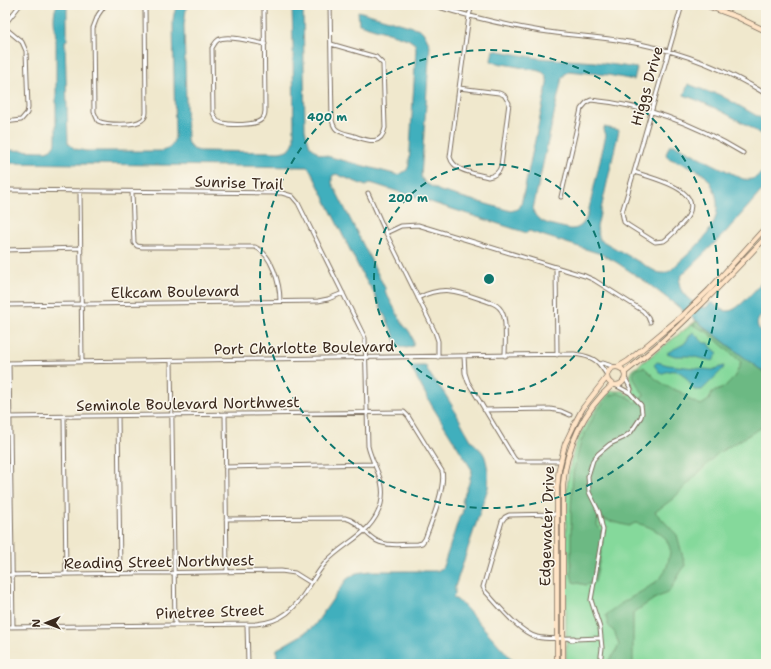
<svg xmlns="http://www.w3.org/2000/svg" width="771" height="669" font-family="'Shantell Sans',sans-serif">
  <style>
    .green { fill: #85d99b; stroke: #60825c }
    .forest { fill: #6cb983; stroke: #547250 }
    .water { fill: #40afbd; stroke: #3e6c6e }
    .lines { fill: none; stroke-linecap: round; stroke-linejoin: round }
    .street-casing { stroke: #7a6c5b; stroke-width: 5 }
    .secondary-casing { stroke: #7a6c5b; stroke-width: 6 }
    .street { stroke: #fff; stroke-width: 3 }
    .secondary { stroke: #ffe4c6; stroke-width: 4.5 }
    .ring { fill: none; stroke: #0f766e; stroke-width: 2; stroke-dasharray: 7 5 }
    .labels { text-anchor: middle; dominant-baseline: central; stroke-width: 3; stroke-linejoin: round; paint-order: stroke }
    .street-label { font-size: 15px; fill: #3b2a1e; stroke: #fbf7ec }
    .centre { fill: #0f766e; stroke: #fbf7ec; stroke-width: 2 }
    .ring-label { font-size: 12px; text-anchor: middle; font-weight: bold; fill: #0f766e; stroke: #fbf7ec; stroke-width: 3; stroke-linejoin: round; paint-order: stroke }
  </style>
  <rect width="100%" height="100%" fill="#fbf7ec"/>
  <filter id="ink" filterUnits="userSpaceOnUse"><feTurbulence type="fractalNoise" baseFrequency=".025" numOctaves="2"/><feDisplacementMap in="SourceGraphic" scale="8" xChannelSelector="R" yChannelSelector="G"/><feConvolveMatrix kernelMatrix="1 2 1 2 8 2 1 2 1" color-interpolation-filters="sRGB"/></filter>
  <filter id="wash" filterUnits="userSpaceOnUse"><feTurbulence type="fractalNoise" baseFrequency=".012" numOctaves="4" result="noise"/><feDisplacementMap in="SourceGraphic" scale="16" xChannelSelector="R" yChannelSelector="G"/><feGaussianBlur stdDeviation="0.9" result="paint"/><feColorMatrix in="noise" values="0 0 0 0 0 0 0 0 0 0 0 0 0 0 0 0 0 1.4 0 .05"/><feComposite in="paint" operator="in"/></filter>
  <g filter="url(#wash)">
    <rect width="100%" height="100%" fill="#f0e8cd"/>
    <path class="green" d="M696 321 766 374V664H566V499C569 452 579 426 611 391H623L628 395 634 390C630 382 628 378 633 370Z"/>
    <path class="forest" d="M696 321 766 374V425L718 453 674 498 655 512 677 535 685 565 669 592 654 599 633 613V664H606L615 653 619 645 615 633 608 625 606 615C621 600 655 588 664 573 667 568 668 563 669 558 670 552 671 549 668 543 663 532 647 525 635 523L629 526 606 520 598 519 597 525 602 532V548L595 582 586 585 573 582 571 572V509L573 473 581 441 597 411 609 396 618 393 630 398 635 403 644 395C639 386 623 370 644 367L656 379 668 387 681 392 690 400 701 405 709 400 712 392C728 389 736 377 741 362L707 332 693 325Z"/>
    <path class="water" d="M57 5H69L67 8V40L65 41 68 143 75 149 86 151H162C171 148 173 145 175 136L173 20 174 14 177 5H191L186 10 184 25 187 139C188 147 193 150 200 151L279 152C287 151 293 148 294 140L293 44 292 5H303L305 130 310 146 319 154 398 175 407 170 409 165 416 49 415 44 408 39 359 24 358 11 420 29 423 32 430 45 421 177 425 183 440 191 511 211 518 209 521 205 547 85C548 78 546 74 540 71L492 62 491 60 493 50 538 58 595 62 637 68 634 80 608 75 569 71 566 73 562 78 533 209C535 224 556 225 569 229 580 230 585 223 588 213L606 135 604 130V127L619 130 597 227 599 239 655 271C661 274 665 274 671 270 691 250 724 229 716 196 714 189 710 180 704 175 695 167 680 163 668 158L666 154 670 145H675L743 179C755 181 758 176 766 168V186L724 234 682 275C672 290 693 304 705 308L712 302C717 306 721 311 728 311 739 311 759 285 766 277V310C757 320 752 326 766 334V374L646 282 616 262 601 254 529 231 527 233 374 184 370 183 366 186 336 174 332 176V183L386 290 385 291 404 326C410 330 414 339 413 346L407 348 402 347 396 343 393 333 371 287 369 286 361 272 311 171 307 167 5 163V150L46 151 51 149 56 142C56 109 56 75 56 42 56 30 51 17 57 5Z
      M688 84 711 93H715L720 95 766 121V138C741 120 713 106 684 95Z
      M693 332 704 343H709L712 348 718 353 713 361 690 356H675L667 353C671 350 683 345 685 343 688 339 689 336 693 332Z
      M657 362 668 365 712 370 724 366 723 369 702 390H694C691 386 690 382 687 379 680 369 671 369 661 374L654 365Z
      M410 366H426C430 377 436 382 443 391 454 407 461 424 471 440 476 447 482 449 485 457 488 467 489 477 488 488L455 587V595L453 597 454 599H456L464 606 516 664H399C388 660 376 660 364 664H276L277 649 300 636 314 626 344 583 347 579 356 573 371 571H437L442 568 444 564 460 515 462 514 464 505 462 501 469 483 472 470 432 406Z"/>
  </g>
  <g filter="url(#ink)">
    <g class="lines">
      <g class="street-casing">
        <path id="street" d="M105 5 98 15 93 28 94 112 98 121C106 125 135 126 142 120 145 118 146 115 146 112L145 5
          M264 5 265 111C265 114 264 117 262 119 256 126 230 125 222 123L217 121 213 113 212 48C214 45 215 42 218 40 226 34 254 42 265 44
          M330 5 332 120C333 124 334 127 336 129 340 133 348 134 354 136 367 140 381 147 385 128L383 64 376 57 331 44
          M432 5C467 16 504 25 541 31 574 36 607 37 640 44 684 53 727 70 766 94
          M5 24 20 5
          M5 28 22 42 26 51 28 108 27 113 21 120 5 122
          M459 88 499 93 504 95 509 103 501 166C499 173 495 176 488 177 475 173 454 172 450 157Z
          M459 88 469 16 472 5
          M634 172C659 180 714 192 680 226 675 231 670 237 664 241L655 242 628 225 624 222 622 212Z
          M634 172 682 5
          M5 190 282 193 292 196 298 203 365 338 368 446C373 468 387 480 381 504 373 534 344 542 326 562 312 578 304 600 287 613 278 620 267 623 256 624L5 627
          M80 191 82 362
          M132 192 134 243 137 246 142 247H255C272 254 280 284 280 301
          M368 193 386 233 435 332 438 341V357
          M561 197 581 109 587 102 591 100C645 105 697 125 743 153
          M386 233 401 226 418 225 585 276 594 280 643 311 648 317 650 322
          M5 250 81 248
          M556 267 557 355
          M418 298C447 283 463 294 492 303 497 305 501 308 503 314 507 323 505 345 505 356
          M5 305 318 301 328 299 343 293
          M464 356 465 373 468 382 514 458 517 461H560
          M171 361 175 625
          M5 363 574 354C582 355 594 357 599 364 602 367 604 371 607 375
          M9 363 13 627
          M600 364 603 363 615 367
          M617 386 630 393 631 389 625 378
          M484 410 550 409 561 411 570 415
          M225 414 227 572
          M118 416 120 573
          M9 417 404 412 408 416 442 471C446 487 431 523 425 539L422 543 418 544C405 544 389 547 377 541 365 535 359 521 345 518L226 519
          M64 417 66 574
          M225 467 375 464
          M557 514 509 515 505 517 502 521 483 587 485 591C498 605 519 632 537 637 549 640 562 638 574 638L575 639
          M5 522H11
          M5 575 281 571 295 573 311 583
          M247 624 248 664
          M569 639 571 640H574L575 639 601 638 600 628 591 600 603 530 599 512 589 492 588 476 593 460 598 454 610 444 623 438 631 432 641 417 642 413 641 405 630 393
          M600 664 602 648 601 638"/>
      </g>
      <g class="secondary-casing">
        <path id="secondary" d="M705 5 737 17 766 31
          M607 376a9 9 0 1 1 18 0a9 9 0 1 1-18 0Z
          M618 367 628 361 682 316 709 290 766 227
          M624 373C676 333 721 285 766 237
          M557 664V488L559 469 565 444 577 419 583 408 607 377
          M563 664V485C566 447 584 410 612 385"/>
      </g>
      <use href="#street" class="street"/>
      <use href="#secondary" class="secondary"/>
    </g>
  </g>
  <g class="ring">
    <circle cx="489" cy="279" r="115"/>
    <circle cx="489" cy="279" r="229"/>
  </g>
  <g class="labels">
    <g class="street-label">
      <text transform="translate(647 86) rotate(-74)">Higgs Drive</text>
      <text transform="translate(239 183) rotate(2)">Sunrise Trail</text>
      <text transform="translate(175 292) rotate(-1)">Elkcam Boulevard</text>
      <text transform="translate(304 348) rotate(-1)">Port Charlotte Boulevard</text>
      <text transform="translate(188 404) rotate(-1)">Seminole Boulevard Northwest</text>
      <text transform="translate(547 526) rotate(-88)">Edgewater Drive</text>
      <text transform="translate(159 562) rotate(-1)">Reading Street Northwest</text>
      <text transform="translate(210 612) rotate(-2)">Pinetree Street</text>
    </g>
  </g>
  <circle cx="489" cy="279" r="6" class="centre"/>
  <g class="ring-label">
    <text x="327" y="121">400 m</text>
    <text x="408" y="202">200 m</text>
  </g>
  <rect width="771" height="669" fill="none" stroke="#fbf7ec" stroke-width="20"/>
  <g transform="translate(46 623) rotate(269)" stroke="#fbf7ec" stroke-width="3" paint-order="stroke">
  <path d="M0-3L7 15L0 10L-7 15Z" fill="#3b2a1e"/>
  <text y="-6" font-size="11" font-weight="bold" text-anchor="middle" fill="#3b2a1e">N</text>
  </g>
</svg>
